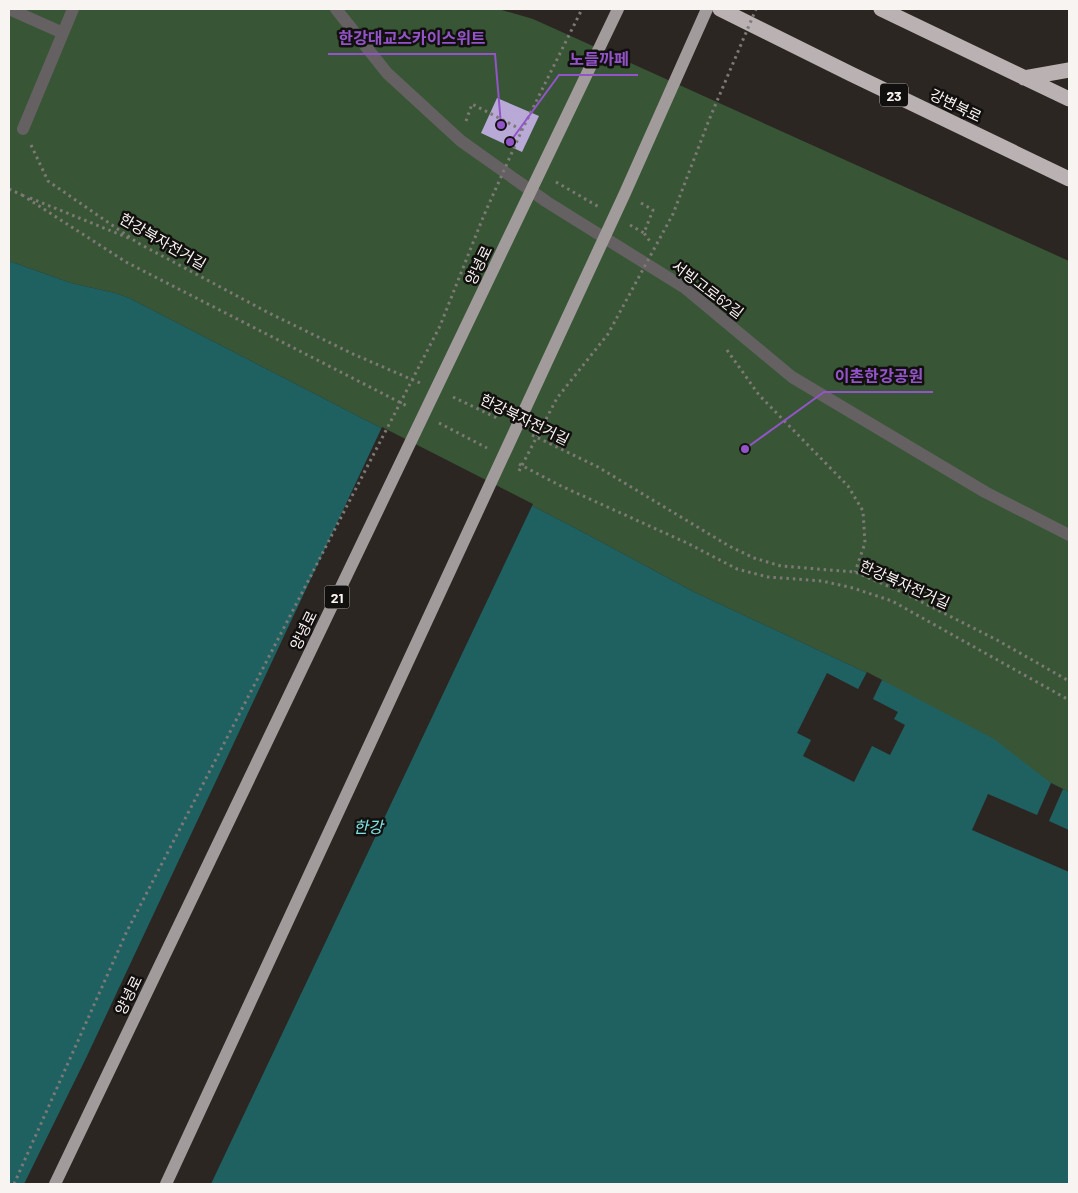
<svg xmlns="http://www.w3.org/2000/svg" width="1078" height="1193" font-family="Barlow,'Noto Sans KR',sans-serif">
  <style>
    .green { fill: #385636 }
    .water { fill: #1f6161 }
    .pier { fill: #2c2623 }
    .building { fill: #b8a9d6 }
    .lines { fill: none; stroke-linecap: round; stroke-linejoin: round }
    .path { stroke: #7e7976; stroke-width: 3; stroke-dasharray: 2.5 4; stroke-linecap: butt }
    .lane { stroke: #656162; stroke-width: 12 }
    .highway { stroke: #bab1b3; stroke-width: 15 }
    .path-bridge { stroke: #7e7976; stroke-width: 3; stroke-dasharray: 2.5 4; stroke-linecap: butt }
    .primary-bridge { stroke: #a29b9c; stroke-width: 12 }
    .labels { text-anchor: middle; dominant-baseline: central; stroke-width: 5; stroke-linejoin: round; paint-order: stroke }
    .shield { fill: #12100e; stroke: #b3b0ae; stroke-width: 1 }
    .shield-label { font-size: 14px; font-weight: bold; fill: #f8f4f2 }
    .street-label { font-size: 15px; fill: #f8f4f2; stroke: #12100e }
    .water-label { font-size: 16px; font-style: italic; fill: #7ee3e3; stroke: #12100e }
    .leader { fill: none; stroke: #9454c9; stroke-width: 2 }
    .callout-dot { fill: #9454c9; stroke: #12100e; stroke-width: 2 }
    .callout-label { font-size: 16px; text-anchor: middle; font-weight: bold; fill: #9454c9; stroke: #12100e; stroke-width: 5; stroke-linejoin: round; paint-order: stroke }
  </style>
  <rect width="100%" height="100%" fill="#2c2623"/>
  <path class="green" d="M9 9H498L533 19 1069 261V792L1051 783 882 680 694 592 579 530 129 298 115 293 71 283 9 261Z"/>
  <path class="water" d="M9 261 71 283 115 293 129 298 579 530 694 592 882 680 994 739 1051 783 1069 792V1184H9Z"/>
  <path class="pier" d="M382 427 533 504 211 1184H24L87 1056Z
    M867 672 882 680 873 699 898 712 894 719 905 725 890 755 872 746 854 782 803 756 811 740 797 733 827 673 858 689Z
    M1051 783 1063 789 1049 821 1069 830V872L972 830 988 794 1037 815Z"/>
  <path class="building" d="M497 98 539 116 522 152 481 133Z"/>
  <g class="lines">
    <path class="path" d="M466 121 472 104 522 130
      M31 145 48 181 138 243 267 312 353 354 420 383
      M556 182 599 207
      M9 189 22 195
      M22 195 126 262 407 406
      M30 198 131 239
      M641 203 653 210 644 233 651 243
      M630 225 644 233
      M727 350 759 395 848 486 863 511 865 543 855 572
      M453 397 499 419
      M439 423 487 448
      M532 435 598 467 729 546 754 558 781 566 855 572 904 593 997 640 1069 681
      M519 464 561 486 687 543 737 569 768 577 822 581 853 588 892 601 1069 700"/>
    <path class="lane" d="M9 9 63 33
      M336 9 387 73 461 141 547 202 685 288 792 377 985 492 1069 535
      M23 129 73 9"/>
    <path class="highway" d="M720 9 851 74 1069 179
      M881 9 1069 99
      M1024 78 1069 70"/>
    <path class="path-bridge" d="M519 471 557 398 608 334 673 214 709 120 756 9
      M14 1184 127 931 440 326 484 215 522 130 582 9"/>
    <path class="primary-bridge" d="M55 1184 618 9
      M166 1184 625 193 707 9"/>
  </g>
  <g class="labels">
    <g class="shield">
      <rect x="880" y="83.5" width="28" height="23" rx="4"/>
      <rect x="324.5" y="585.5" width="25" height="23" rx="4"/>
    </g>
    <g class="shield-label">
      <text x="894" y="95">23</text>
      <text x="337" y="597">21</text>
    </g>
    <g class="street-label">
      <text transform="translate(956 105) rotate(26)">강변북로</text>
      <text transform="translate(163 241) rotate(30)">한강북자전거길</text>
      <text transform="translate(478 265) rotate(-64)">양녕로</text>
      <text transform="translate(708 289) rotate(37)">서빙고로62길</text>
      <text transform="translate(525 419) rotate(26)">한강북자전거길</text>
      <text transform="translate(905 584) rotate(24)">한강북자전거길</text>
      <text transform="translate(303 630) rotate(-64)">양녕로</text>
      <text transform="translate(128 995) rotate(-64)">양녕로</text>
    </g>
    <g class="water-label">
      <text x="368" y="826">한강</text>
    </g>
  </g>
  <path class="leader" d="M501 125L495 54H328M510 142L559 75H638M745 449L824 392H933"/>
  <g class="callout-dot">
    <circle cx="501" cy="125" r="5"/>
    <circle cx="510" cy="142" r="5"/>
    <circle cx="745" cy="449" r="5"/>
  </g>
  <g class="callout-label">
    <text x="412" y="44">한강대교스카이스위트</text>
    <text x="599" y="65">노들까페</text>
    <text x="879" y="382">이촌한강공원</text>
  </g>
  <rect width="1078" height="1193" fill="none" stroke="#f8f4f2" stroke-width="20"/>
</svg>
